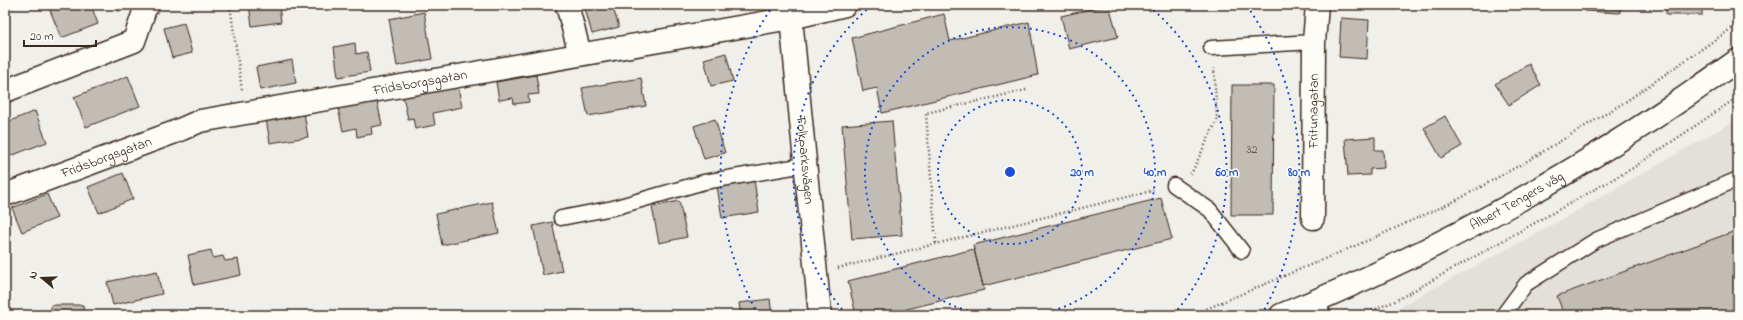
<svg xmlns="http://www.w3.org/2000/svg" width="1743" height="320" font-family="'Indie Flower',sans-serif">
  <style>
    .built { fill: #e3e0da }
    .building { fill: #c1bcb4; stroke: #3b2a1e }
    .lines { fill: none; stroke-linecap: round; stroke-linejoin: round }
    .service-casing { stroke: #3b2a1e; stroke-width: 17 }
    .minor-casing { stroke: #3b2a1e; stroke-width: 25 }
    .secondary-casing { stroke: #3b2a1e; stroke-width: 25 }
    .path { stroke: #3b2a1e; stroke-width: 2.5; stroke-dasharray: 1 3; stroke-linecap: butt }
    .service { stroke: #fdfcf7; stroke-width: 14 }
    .minor { stroke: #fdfcf7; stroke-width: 22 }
    .secondary { stroke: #fdfcf7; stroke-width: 22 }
    .ring { fill: none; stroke: #1d4ed8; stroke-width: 2; stroke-dasharray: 2 4 }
    .labels { text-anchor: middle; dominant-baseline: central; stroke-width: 3; stroke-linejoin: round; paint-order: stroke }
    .number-label { font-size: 12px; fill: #5c4e44 }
    .street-label { font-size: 14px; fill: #3b2a1e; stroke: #fdfcf7 }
    .centre { fill: #1d4ed8; stroke: #fdfcf7; stroke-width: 2 }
    .ring-label { font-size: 12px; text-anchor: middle; font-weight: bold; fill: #1d4ed8; stroke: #fdfcf7; stroke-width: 3; stroke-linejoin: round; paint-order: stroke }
  </style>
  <rect width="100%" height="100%" fill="#f1efea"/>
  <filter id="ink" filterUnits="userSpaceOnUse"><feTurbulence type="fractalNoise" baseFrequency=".025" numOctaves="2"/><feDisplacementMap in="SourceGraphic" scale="8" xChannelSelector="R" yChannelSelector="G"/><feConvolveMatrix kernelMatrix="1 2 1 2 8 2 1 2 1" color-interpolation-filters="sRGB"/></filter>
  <g filter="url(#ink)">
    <path class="built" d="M1738 119V315H1379L1399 307 1541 231Z"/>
    <path class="building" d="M48 5H91L98 24 61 38Z
      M249 5H279L281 22 252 26Z
      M584 5H623L624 8 614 11 619 27 592 34Z
      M1109 5 1118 37 1069 49 1061 16Z
      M1585 5H1620V13L1585 11Z
      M1666 5H1702V15H1666Z
      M424 12 432 59 397 66 389 19Z
      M944 14 950 41 1029 22 1038 75 882 113 877 88 863 91 852 38Z
      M1341 18 1369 20 1367 59 1339 57Z
      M184 23 192 53 172 58 164 28Z
      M355 43 356 54 367 52 370 72 338 77 334 47Z
      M726 53 733 81 711 86 704 59Z
      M292 60 296 83 260 90 256 67Z
      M1529 64 1541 85 1509 105 1495 84Z
      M536 75 539 94 528 95 529 102 514 104 513 98 499 100 496 82Z
      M128 76 140 106 86 127 74 97Z
      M641 78 646 106 588 116 582 88Z
      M1232 85H1274L1273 215H1231Z
      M458 87 462 107 433 113 435 125 415 129 413 118 408 119 403 97Z
      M377 101 382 125 371 127 372 134 357 137 356 128 343 131 338 108Z
      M35 111 47 142 5 158V123Z
      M304 113 308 137 270 143 266 119Z
      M1445 116 1462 146 1441 158 1424 128Z
      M715 119 725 153 704 159 694 126Z
      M892 121 902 235 852 239 842 125Z
      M1375 137V150H1383L1384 168 1370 169V175L1348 176 1345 139Z
      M123 173 133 199 99 213 88 187Z
      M754 180 759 212 722 218 717 186Z
      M47 194 57 218 22 232 12 208Z
      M1161 198 1172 239 983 286 973 245Z
      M679 201 687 237 659 243 652 207Z
      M492 202 499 233 442 245 436 214Z
      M552 222 562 271 543 275 533 226Z
      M1738 230V315H1564L1557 296Z
      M974 249 984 290 883 315H856L848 281Z
      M211 250 213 258 223 256 225 261 238 259 241 275 194 285 188 255Z
      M157 271 162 294 113 305 107 282Z
      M770 299 772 315H741L739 303Z
      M51 305H83L84 315H51Z
      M345 314V315H312Z"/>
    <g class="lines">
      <g class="service-casing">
        <path id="service" d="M1211 48 1314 42
          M1174 185 1210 210 1242 251
          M561 218 613 208 704 182 805 165
          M1318 300 1323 315
          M1503 315 1526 284 1596 240 1738 179"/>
      </g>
      <g class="minor-casing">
        <g id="minor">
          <path d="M567 5 580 54"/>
          <path id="s1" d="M789 5 791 18 820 315"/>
          <path d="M5 91 134 41 146 6 148 5"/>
          <path id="s2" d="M5 195 175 132 200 121 791 18 845 5"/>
          <path id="s3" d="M1313 218 1314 42 1317 5"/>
        </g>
      </g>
      <g class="secondary-casing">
        <g id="secondary">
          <path id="s4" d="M1281 315C1443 250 1596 162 1738 60"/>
        </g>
      </g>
      <path class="path" d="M114 5 116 10 120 11
        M230 5 242 90
        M1190 174 1192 172 1217 120 1214 68
        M936 243 926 113 1026 90
        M838 268 1155 190
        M1192 315 1369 240 1457 200 1529 160 1625 102 1738 24
        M1361 315 1395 301 1633 168 1738 97"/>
      <use href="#service" class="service"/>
      <use href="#minor" class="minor"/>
      <use href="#secondary" class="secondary"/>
    </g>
  </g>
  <g class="ring">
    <circle cx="1010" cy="172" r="72"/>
    <path d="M985 315A145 145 0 1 1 1035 315"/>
    <path d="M846 314A217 217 0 0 1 871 6M1149 6A217 217 0 0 1 1174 314"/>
    <path d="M758 314A289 289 0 0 1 773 6M1247 6A289 289 0 0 1 1262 314"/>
  </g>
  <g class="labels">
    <g class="number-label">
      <text x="1252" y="150">32</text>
    </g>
    <g class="street-label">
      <text stroke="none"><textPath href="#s2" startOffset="432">Fridsborgsgatan</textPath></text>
      <text stroke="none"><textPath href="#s3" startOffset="107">Fritunagatan</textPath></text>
      <text stroke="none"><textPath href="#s2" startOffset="108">Fridsborgsgatan</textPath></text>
      <text stroke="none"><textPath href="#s1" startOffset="156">Folkparksvägen</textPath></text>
      <text stroke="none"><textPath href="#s4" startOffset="262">Albert Tengers väg</textPath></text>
    </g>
  </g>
  <circle cx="1010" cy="172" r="6" class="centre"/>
  <g class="ring-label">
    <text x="1082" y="176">20 m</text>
    <text x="1155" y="176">40 m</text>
    <text x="1227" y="176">60 m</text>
    <text x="1299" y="176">80 m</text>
  </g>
  <rect width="1743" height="320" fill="none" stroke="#fdfcf7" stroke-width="20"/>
  <rect x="10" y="10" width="1723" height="300" fill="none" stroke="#3b2a1e" stroke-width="1.5" filter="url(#ink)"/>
  <g transform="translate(42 278) rotate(289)" stroke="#fdfcf7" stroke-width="3" paint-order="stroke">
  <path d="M0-3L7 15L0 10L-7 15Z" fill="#3b2a1e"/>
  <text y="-6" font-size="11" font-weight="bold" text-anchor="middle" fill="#3b2a1e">N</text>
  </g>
  <path d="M24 40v6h72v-6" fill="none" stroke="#3b2a1e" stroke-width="2"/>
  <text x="30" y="40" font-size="12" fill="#3b2a1e" stroke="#fdfcf7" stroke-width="3" paint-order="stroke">20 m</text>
</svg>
